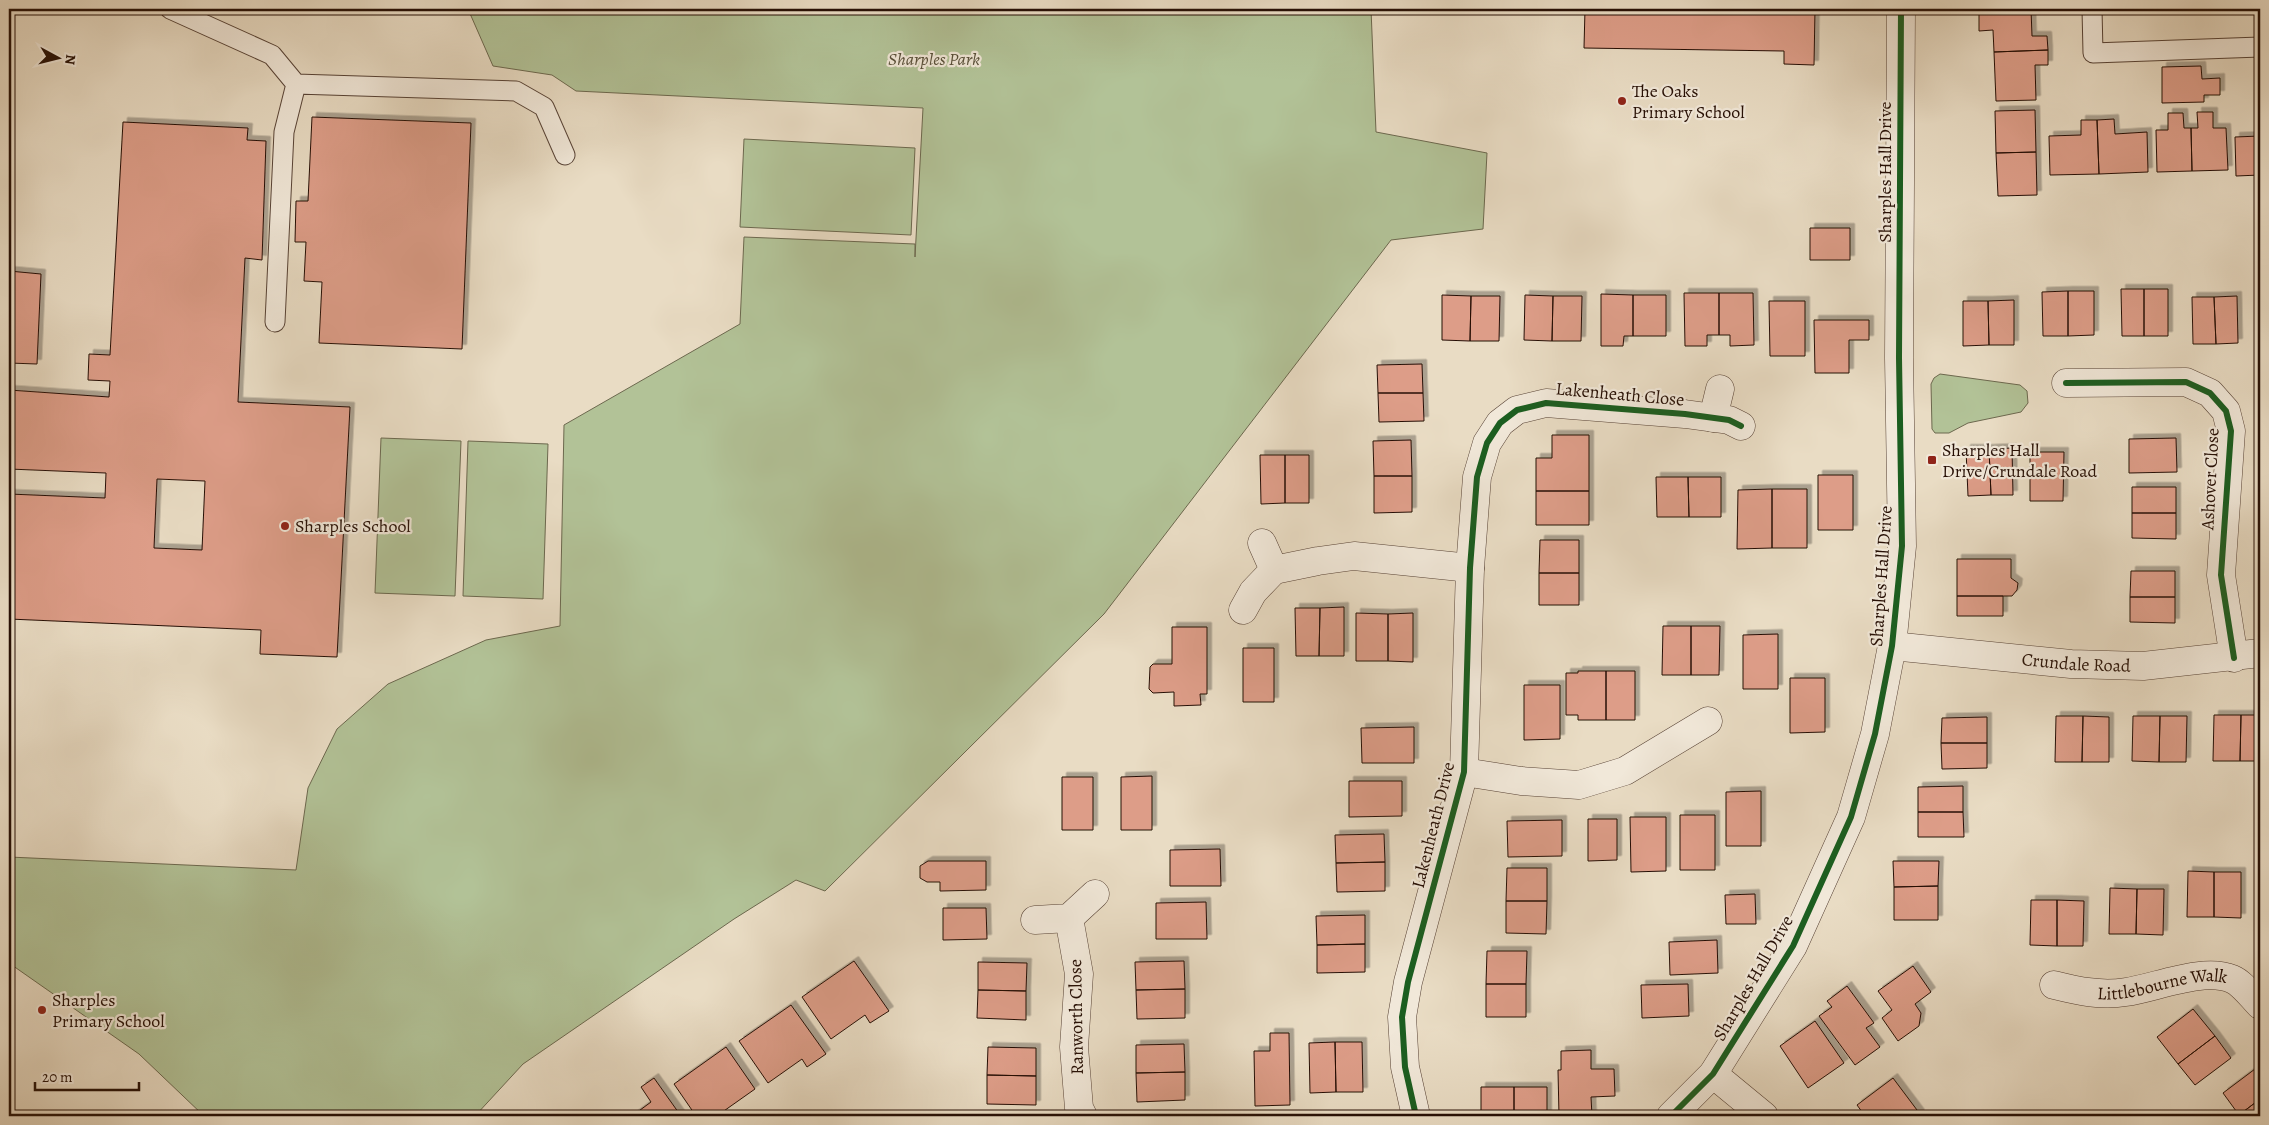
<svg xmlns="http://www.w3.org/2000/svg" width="2269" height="1125" font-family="Alegreya,serif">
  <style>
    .green { fill: #b2c297; stroke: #6c684e }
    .building { fill: #dd9d88; stroke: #260f05; fill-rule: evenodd; filter: url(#shadow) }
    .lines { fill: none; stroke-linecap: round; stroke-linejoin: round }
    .service-casing { stroke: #574235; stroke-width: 21 }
    .minor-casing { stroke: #574235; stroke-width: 29 }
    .service { stroke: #f1e8d9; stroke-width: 19 }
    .minor { stroke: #f1e8d9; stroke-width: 28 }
    .cycleway-casing { stroke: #f1e8d9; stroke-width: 9 }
    .cycleway { stroke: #1b5e20; stroke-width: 6 }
    .poi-dot { fill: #8f2418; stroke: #f1e8d9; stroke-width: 2 }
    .labels { text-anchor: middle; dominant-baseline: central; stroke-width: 4.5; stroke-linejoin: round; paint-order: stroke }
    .park-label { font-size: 18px; font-style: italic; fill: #574e38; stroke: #f1e8d9 }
    .poi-label { font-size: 18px; fill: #260f05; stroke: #f1e8d9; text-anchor: start }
    .street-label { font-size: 18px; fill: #260f05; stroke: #f1e8d9 }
  </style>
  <defs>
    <filter id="shadow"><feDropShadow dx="4.5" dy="-4.5" stdDeviation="0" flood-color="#0004"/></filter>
  </defs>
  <rect width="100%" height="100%" fill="#e9dcc4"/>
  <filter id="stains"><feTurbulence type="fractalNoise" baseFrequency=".004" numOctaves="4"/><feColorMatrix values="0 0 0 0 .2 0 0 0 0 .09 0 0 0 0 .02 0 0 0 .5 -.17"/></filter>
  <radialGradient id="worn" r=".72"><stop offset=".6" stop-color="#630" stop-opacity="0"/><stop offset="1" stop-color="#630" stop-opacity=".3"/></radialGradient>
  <path class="green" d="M468 9H1371L1376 132 1487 153 1483 229 1391 240 1104 614 825 891 796 880 734 919 523 1064 475 1116H204L139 1054 9 963V857L296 870 308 788 337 729 388 684 486 640 560 626 564 425 740 324 744 237 915 244V257L923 108 576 91 552 75 493 66Z
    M744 139 915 148 911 235 740 227Z
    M1940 374 2020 385 2027 391 2028 403 2021 412 1968 423 1949 433H1935L1932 429 1931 384 1934 378Z
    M381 438 461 441 455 596 375 593Z
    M468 441 548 444 543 599 463 596Z"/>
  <path class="building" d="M1585 9H1815L1814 65 1784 64V51L1584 48Z
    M1979 9H2031L2032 36H2047L2048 50 1994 52 1993 30 1979 31Z
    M2245 9H2260V11H2245Z
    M2048 50V65H2035L2036 100 1996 101 1994 52Z
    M2201 66 2202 79 2220 78V95H2204V102L2162 103V67Z
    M2035 110 2036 152 1996 153 1995 111Z
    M2197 112H2213V128H2226L2228 170 2192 171 2191 128H2198Z
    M2168 113H2183L2184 128H2191L2192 171 2157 172 2156 130H2168Z
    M312 117 471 123 462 349 319 343 322 282 304 281 306 242H295L296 201H308Z
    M2114 119 2115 134 2147 132 2148 172 2099 174 2097 120Z
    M2081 120H2097L2099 174 2050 175 2049 136 2081 135Z
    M123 122 248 128 247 140 266 141 262 260 245 258 238 402 350 407 337 657 260 654 261 630 9 619V494L105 498 106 473 9 469V390L109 397 110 381 88 380 89 354 110 355ZM157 479 205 481 202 550 154 548Z
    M2260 136V175L2236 176 2235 137Z
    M2036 152 2037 195 1998 196 1996 153Z
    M1810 228H1850V260H1810Z
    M9 271 41 274 37 364 9 363Z
    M2121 289H2144V336H2122Z
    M2144 289H2168V336H2144Z
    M2068 291H2094V335L2068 336Z
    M2068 291V336H2043L2042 292Z
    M1684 293H1719V335H1707V346H1685Z
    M1719 293H1753L1754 345 1730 346V335H1719Z
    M1601 294 1633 295V336H1624L1623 346H1601Z
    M1442 295 1471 296 1470 341 1442 340Z
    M1525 295 1553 296 1552 341 1524 340Z
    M1633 295H1666V336H1633Z
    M1471 296H1500L1499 341H1470Z
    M1553 296H1582L1581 341H1552Z
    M2237 296 2238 343 2216 344 2214 297Z
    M2192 297H2214L2216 344H2193Z
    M2014 300V345H1989L1988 301Z
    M1769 301H1805V356H1770Z
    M1963 301H1988L1989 345 1963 346Z
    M1814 320H1869V340H1849V373H1815Z
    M1422 364 1423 393H1378L1377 365Z
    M1378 393H1423L1424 421 1379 422Z
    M1552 435H1589V491H1536V458H1552Z
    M2176 438 2177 472 2129 473V439Z
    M1411 440 1412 476H1374L1373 441Z
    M2012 448 2013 495H1991L1989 449Z
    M1966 449H1989L1991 495 1968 496Z
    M2030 452H2064L2063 501H2030Z
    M1260 455H1285V503L1261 504Z
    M1285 455H1309V503H1285Z
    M1818 475H1853V530H1818Z
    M1374 476H1412V512L1374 513Z
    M1656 477H1688L1689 517H1657Z
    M1688 477H1721V517H1689Z
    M2132 487H2176V513H2132Z
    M1772 489V548L1737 549 1738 490Z
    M1772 489H1807V548H1772Z
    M1536 491H1589V525H1536Z
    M2132 513H2176V539L2132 538Z
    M1540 540H1579V573H1539Z
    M1957 559H2011V578L2018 583 2017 590 2012 596H1957Z
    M2131 571H2175V597H2130Z
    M1539 573H1579V605H1539Z
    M1957 596H2003V616H1957Z
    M2130 597H2175V623L2130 622Z
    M1344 607V656H1319L1320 608Z
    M1295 608H1320L1319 656H1296Z
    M1356 613 1388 614V661H1356Z
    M1413 613V662L1388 661V614Z
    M1663 626H1691V675H1662Z
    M1691 626H1720L1719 675H1691Z
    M1172 627H1207V694H1200L1201 705 1174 706V692L1153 693 1149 689 1150 667 1153 664H1172Z
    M1778 634V689H1743V635Z
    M1243 648H1274V702H1243Z
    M1578 671H1606V720H1578V715H1566V673H1578Z
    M1606 671H1635V720H1606Z
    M1790 678H1825V732L1790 733Z
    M1524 685H1560V739L1524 740Z
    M2214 715H2241L2240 761H2213Z
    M2241 715H2260V761H2240Z
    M2056 716H2083L2082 762H2055Z
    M2083 716 2109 717V762H2082Z
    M2133 716H2160L2159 762 2132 761Z
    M2160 716H2187L2186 762H2159Z
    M1987 717V743H1941L1942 718Z
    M1414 727V763H1362L1361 728Z
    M1941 743H1987V768L1942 769Z
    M1152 776V830H1121V777Z
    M1062 777H1093V830H1062Z
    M1349 781H1402V816L1349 817Z
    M1963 786V812H1918V787Z
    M1761 791V846H1726V792Z
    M1918 812H1963L1964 837H1918Z
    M1680 815H1715V870H1680Z
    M1630 817H1666V871L1631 872Z
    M1588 819H1617V860L1588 861Z
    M1562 820V856L1508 857 1507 821Z
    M1384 834 1385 862 1336 863 1335 835Z
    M1220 849 1221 886H1170V850Z
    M928 861H986V890L940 891V882H927L920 878V866Z
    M1893 861H1939L1938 886 1894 887Z
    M1385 862V891L1337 892 1336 863Z
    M1507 868H1547V901H1506Z
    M2188 871 2214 872V917H2187Z
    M2214 872H2241V918L2214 917Z
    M1938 886V920H1894V887Z
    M2110 888 2137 889 2136 934H2109Z
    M2137 889H2164L2163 935 2136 934Z
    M1755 894 1756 924H1726L1725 895Z
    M2031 900H2057V946L2030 945Z
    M2057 900 2084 901 2083 946H2057Z
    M1506 901H1547L1546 934 1506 933Z
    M1206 902 1207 939H1156V903Z
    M943 908H986L987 939 943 940Z
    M1365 915V944L1317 945 1316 916Z
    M1717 940 1718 973 1670 975 1669 942Z
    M1365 944V972L1317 973V945Z
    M1487 951H1527L1526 984H1486Z
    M854 961 889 1011 870 1023 865 1015 831 1039 802 997Z
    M1184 961 1185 989 1136 990 1135 962Z
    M978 962 1027 963 1026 991 978 990Z
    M1913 966 1931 992 1915 1004 1921 1013 1919 1026 1898 1041 1882 1018 1892 1010 1878 991Z
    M1486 984H1526V1017H1486Z
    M1688 984 1689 1016 1642 1018 1641 985Z
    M1847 986 1874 1023 1866 1028 1880 1047 1855 1065 1819 1016 1832 1007 1827 1001Z
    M1185 989V1018L1137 1019 1136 990Z
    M978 990 1026 991V1020L977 1018Z
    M791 1005 826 1054 807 1067 802 1059 768 1083 739 1041Z
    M2193 1009 2215 1036 2178 1064 2157 1037Z
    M1815 1021 1844 1063 1808 1088 1780 1046Z
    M1270 1033H1289L1290 1105 1255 1106 1254 1051H1270Z
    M2215 1036 2231 1058 2195 1085 2178 1064Z
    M1335 1042 1336 1092 1310 1093 1309 1043Z
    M1335 1042H1362L1363 1092H1336Z
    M1184 1044 1185 1072 1136 1073V1045Z
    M726 1047 755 1089 721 1113 723 1116H696L674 1084Z
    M988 1047 1036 1048V1076L987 1075Z
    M1591 1050V1069H1614L1615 1096 1591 1097 1592 1116H1559L1558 1070H1561V1051Z
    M2259 1066 2260 1099 2239 1115 2223 1093Z
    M1185 1072V1100L1137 1102 1136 1073Z
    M987 1075 1036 1076V1105L987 1104Z
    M654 1078 681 1116H632L651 1102 641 1087Z
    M1893 1078 1920 1114 1918 1116H1865L1857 1105Z
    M1481 1087H1514V1116H1481Z
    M1514 1087H1547V1116H1514Z
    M2260 1099V1116H2240L2239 1115Z"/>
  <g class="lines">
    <g class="service-casing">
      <path id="service" d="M170 9 272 55 296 84 516 91 544 107 565 155
        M2092 9 2093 53 2260 47
        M275 322 284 132 296 84"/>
    </g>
    <g class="minor-casing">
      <g id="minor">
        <path d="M2066 383 2186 382 2210 393 2226 411 2231 431 2221 575 2234 658"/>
        <path d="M1713 418 1720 389"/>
        <path d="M1274 570 1318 561 1354 556 1470 568"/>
        <path d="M1243 610 1253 592 1274 570 1262 543"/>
        <path id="s1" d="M1892 646 2071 664 2143 666 2260 653"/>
        <path d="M1464 772 1521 781 1579 785 1625 771 1708 721"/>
        <path d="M1069 918 1079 974 1074 1047 1079 1108 1083 1116"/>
        <path d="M1035 920 1069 918 1095 894"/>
        <path id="s2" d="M2054 985C2078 991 2101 996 2126 992 2155 988 2203 967 2232 979 2242 983 2252 997 2260 1005"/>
        <path d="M1713 1074 1764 1116"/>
        <path d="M1416 1116 1405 1067 1402 1017 1408 982 1464 772 1470 568 1477 477 1487 443 1500 423 1517 410 1546 403 1685 414 1729 420 1741 426"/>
        <path d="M1671 1116 1713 1074 1793 946 1851 817 1875 734 1892 646 1902 546 1899 358 1901 9"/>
      </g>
    </g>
    <use href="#service" class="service"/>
    <use href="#minor" class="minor"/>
    <g class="cycleway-casing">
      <path id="cycleway" d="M2066 383 2186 382 2210 393 2226 411 2231 431 2221 575 2234 658
        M1416 1116 1405 1067 1402 1017 1408 982 1464 772 1470 568 1477 477 1487 443 1500 423 1517 410 1546 403 1685 414 1729 420 1741 426
        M1671 1116 1713 1074 1793 946 1851 817 1875 734 1892 646 1902 546 1899 358 1901 9"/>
    </g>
    <use href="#cycleway" class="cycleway"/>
  </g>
  <g class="poi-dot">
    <circle cx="1622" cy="101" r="5"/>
    <rect x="1927" y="455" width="10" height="10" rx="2.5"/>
    <circle cx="285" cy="526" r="5"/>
    <circle cx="42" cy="1010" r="5"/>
  </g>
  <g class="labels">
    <g class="park-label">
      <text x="934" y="59">Sharples Park</text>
    </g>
    <g class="poi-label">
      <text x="1632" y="91">The Oaks<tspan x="1632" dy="21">Primary School</tspan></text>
      <text x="1942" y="450">Sharples Hall<tspan x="1942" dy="21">Drive/Crundale Road</tspan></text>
      <text x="295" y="526">Sharples School</text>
      <text x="52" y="1000">Sharples<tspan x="52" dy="21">Primary School</tspan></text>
    </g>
    <g class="street-label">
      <text transform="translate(1885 172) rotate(-90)">Sharples Hall Drive</text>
      <text transform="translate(1620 394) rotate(5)">Lakenheath Close</text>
      <text transform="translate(2210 479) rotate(-87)">Ashover Close</text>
      <text transform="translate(1881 576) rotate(-86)">Sharples Hall Drive</text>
      <text stroke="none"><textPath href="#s1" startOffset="185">Crundale Road</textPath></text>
      <text transform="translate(1433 825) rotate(-76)">Lakenheath Drive</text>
      <text transform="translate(1753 978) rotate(-60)">Sharples Hall Drive</text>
      <text stroke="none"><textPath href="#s2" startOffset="110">Littlebourne Walk</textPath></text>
      <text transform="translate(1076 1017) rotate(-91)">Ranworth Close</text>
    </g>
  </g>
  <rect width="2269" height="1125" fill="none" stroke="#e9dcc4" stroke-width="30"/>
  <rect x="10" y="10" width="2249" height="1105" fill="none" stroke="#260f05" stroke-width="2.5"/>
  <rect x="15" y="15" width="2239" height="1095" fill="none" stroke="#260f05"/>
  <g transform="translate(58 58) rotate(97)" stroke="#f1e8d9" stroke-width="4" paint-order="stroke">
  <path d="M0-4L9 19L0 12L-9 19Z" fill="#260f05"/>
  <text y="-8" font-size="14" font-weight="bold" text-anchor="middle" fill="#260f05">N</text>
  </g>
  <path d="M35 1082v8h104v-8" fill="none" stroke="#260f05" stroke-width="2.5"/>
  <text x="42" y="1082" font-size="15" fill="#260f05" stroke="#f1e8d9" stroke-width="4" paint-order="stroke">20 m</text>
  <rect width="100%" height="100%" filter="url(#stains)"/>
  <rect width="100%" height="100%" fill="url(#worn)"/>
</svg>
